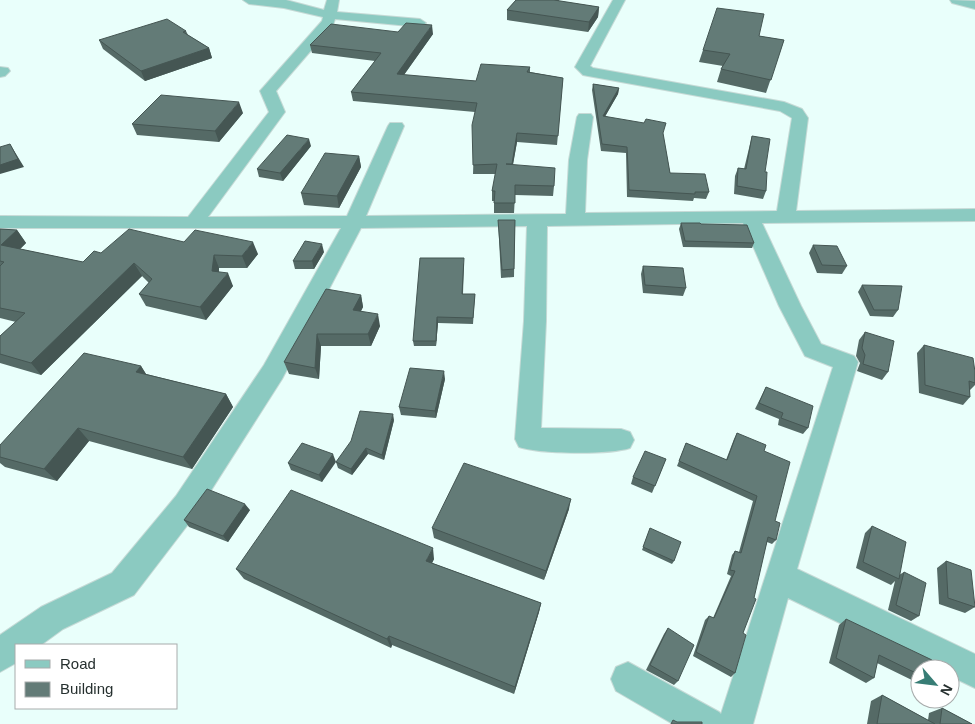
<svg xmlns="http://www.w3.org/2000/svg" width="975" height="724" font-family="Helvetica,sans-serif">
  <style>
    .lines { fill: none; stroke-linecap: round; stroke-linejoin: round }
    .minor-casing { stroke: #c6dad6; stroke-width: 2 }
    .minor { fill: #8bcac1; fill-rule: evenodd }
    .wall { fill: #556a66 }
    .shaded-wall { fill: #455653 }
    .building { fill: #637b77; stroke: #455653 }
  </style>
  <rect width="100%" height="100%" fill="#e9fffb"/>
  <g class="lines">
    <g class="minor-casing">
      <path id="minor" d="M243 0H286L324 10 327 0H339L337 12 420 19 426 23 420 27 335 19 333 25 276 91 285 112 208 217 347 216 388 126 390 123H402L404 126 366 216 566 214 569 160 577 117 579 114H591L593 117 587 160 585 213 777 211 792 118 780 111 588 76 583 75 575 67 613 0H625L590 66 593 68 784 102 802 109 808 118 796 211 975 209V221L762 223 801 306 821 344 854 356 858 362 797 569 975 654V688L950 676V669H935L788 598 753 724H673L616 691 611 679 616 667 628 662 719 712 721 714 833 367 805 356 779 306 743 223 547 226 546 321 541 428 621 429 630 432 634 440 630 448C609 455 540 454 519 447L515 439 524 321 527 226 361 228 282 379 196 514 134 595 63 629 41 645H16V663L0 672V635L41 607 112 573 176 496 264 365 341 228H0V216L188 217 269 112 260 91 322 21 323 17 284 8 249 4Z
        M950 0 975 1V9L952 3Z
        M0 67 8 68 10 71 5 76 0 77Z"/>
    </g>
    <use href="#minor" class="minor"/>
  </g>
  <path class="wall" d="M516 0H559V1L599 7 598 17 588 32 507 20V10Z
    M186 31 188 35 209 48 212 58 145 81 103 49 99 40Z
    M398 32 433 34 404 75 476 81 530 67V72L563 78 557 145 517 142 513 165 554 186 553 196 515 195 514 213H494V201H492V191L496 174H473L475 112 353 101 351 92 375 61 312 53 310 45Z
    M759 36 784 40 766 93 717 82 721 69 723 66 699 62 703 50Z
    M593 84 619 88 618 94 605 116 663 134 670 173 709 192 706 199 694 198 693 201 627 197 626 153 601 151 592 90Z
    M243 113 219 142 137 135 132 124Z
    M752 136 765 172 766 191 763 199 734 194 735 176 738 168 744 169 750 144Z
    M311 146 283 181 259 177 257 169Z
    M359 156 361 167 339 208 304 205 301 193Z
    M498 220H515L514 277 501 278Z
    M681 223 701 224 754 243 752 248 683 247 679 229Z
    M0 229 17 230 26 243 20 249 83 262 101 253 184 242 258 254 247 268H219V272L233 286 206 320 146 306 139 294 149 283 142 276 41 375 0 363V336L16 322 0 318Z
    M813 245 847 266 842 274 817 273 809 253Z
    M324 252 314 269H295L293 261Z
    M464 263 463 294H475L473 324 438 323 436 346H414L413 341Z
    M643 266 686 288 683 296 643 293 641 274Z
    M862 285 898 310 893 317 870 316 858 292Z
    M361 295 363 307 361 311 380 326 371 346H321L319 379 289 374 284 362Z
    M865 332 888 372 882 380 857 371 860 363 856 356 859 340Z
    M924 345 975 372V385L970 390V397L963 405 919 393 917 353Z
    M141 366 146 374 226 394 233 407 192 469 89 441 57 481 5 467 0 463V445Z
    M445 379 436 418 401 415 399 407Z
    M766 387 808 428 803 434 778 425 779 419 755 409Z
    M394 420 384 460 368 454 352 475 338 468 336 462Z
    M737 433 764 451 775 521 776 540 772 544 767 542 743 633 735 673 731 677 693 656 705 620 709 616 713 618 731 576 727 574 732 555 735 551 739 552 753 501 677 466 686 443 726 460 734 439Z
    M333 454 322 482 291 470 288 463Z
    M666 459 652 493 631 484 633 477Z
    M569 509 544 580 434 538 432 528Z
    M250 510 228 542 189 527 184 520Z
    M872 526 899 575 904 572 919 616 911 621 888 610 895 581 891 585 856 568 865 533Z
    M650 528 674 561 672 564 642 550Z
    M434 559 432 563 541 603 539 612 514 694 392 645 391 648 244 579 236 569Z
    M946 561 975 607 965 613 939 604 937 568Z
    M846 619 920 669V684L877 663 874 678 866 683 829 663 839 625Z
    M668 628 678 681 674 685 646 670 664 634Z
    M882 695 928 720 929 713 942 708 972 724H867L871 701Z"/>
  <path class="shaded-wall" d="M599 7 598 17 588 32 589 22Z
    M432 25 433 34 398 83 397 74Z
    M209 48 212 58 145 81 141 71Z
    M619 88 618 94 602 122 603 116Z
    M239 102 243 113 219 142 215 131Z
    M517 133V142L511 174 512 164Z
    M309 139 311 146 283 181 280 173Z
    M10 144 24 167 0 174V165Z
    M359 156 361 167 339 208 337 196Z
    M17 230 26 243 11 258 1 245Z
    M253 242 258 254 247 268 242 256Z
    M322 244 324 252 314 269 312 261Z
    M214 255 219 268 218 283 212 271Z
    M134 263 142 276 41 375 31 363Z
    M228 273 233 286 206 320 200 307Z
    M361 295 363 307 355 322 353 310Z
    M378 314 380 326 371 346 368 334Z
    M437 317 438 323 436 346V341Z
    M317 334 321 346 319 379 315 368Z
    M141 366 149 379 136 372Z
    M444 371 445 379 436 418 435 411Z
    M226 394 233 407 192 469 183 457Z
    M393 414 394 420 384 460 382 455Z
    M78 428 89 441 57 481 44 469Z
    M366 448 368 454 352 475 351 469Z
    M333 454 336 462 322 482 319 475Z
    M571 499 569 509 544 580 546 571Z
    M245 504 250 510 228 542 223 536Z
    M433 548 434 559 428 571 426 561Z
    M541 603 539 612 514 694 515 687Z
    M389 636 392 645 391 648 387 639Z"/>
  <path class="building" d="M516 0H554L599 7 589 22 507 10Z
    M717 8 764 14 759 36 784 40 771 80 721 69 730 54 703 50Z
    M167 19 186 31 183 32 209 48 141 71 99 40Z
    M406 23 432 25 397 74 476 81 481 64 530 67 527 72 563 78 558 136 517 133 512 164H506L555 168 554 186 515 185V203H494L495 191H492L497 164 473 165 472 125 477 103 351 92 381 53 310 45 331 24 398 32Z
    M593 84 619 88 603 116 644 123 646 119 666 123 663 133 670 173 705 174 709 192H695V194L629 190 627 147 602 144Z
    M161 95 239 102 215 131 132 124Z
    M287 135 309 139 280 173 257 169Z
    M752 136 770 139 765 172H767L766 191 737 186 738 168 746 169Z
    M10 144 18 159 0 165V147Z
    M325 153 359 156 337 196 301 193Z
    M498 220H515L514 269 502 270Z
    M681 223H700L701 224 747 225 754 243 685 241Z
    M0 229 17 230 1 245 83 262 94 251 101 253 129 229 184 242 195 230 253 242 242 256 214 255 212 271 228 273 200 307 139 294 152 279 134 263 31 363 0 354V336L25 313 0 308V266L4 262 0 261Z
    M305 241 322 244 312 261H293Z
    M813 245 837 246 847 266 822 265Z
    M420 258H464L462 294H475L473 318 437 317 436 341H413Z
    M643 266 683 268 686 288 645 285Z
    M862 285 902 286 898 310H874Z
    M326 289 361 295 353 310 378 314 368 334H317L315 368 284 362Z
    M865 332 894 341 888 372 863 364 865 355 862 348Z
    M924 345 973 358 975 372V383L969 381 970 397 925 385Z
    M84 353 141 366 136 372 226 394 183 457 78 428 44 469 0 457V445Z
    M410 368 444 371 435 411 399 407Z
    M766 387 813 406 808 428 781 418 783 413 759 403Z
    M360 411 393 414 382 455 366 448 351 469 336 462 351 441Z
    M737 433 766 445 764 451 790 462 775 521 780 523 776 540 768 537 754 598 756 599 743 633 746 635 735 673 696 652 709 616 714 618 735 571 730 570 735 551 741 553 757 496 679 461 686 443 727 460Z
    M302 443 333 454 319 475 288 463Z
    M645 451 666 459 655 486 633 477Z
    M464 463 571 499 546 571 432 528Z
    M207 489 245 504 223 536 184 520Z
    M291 490 433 548 426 561 541 603 515 687 389 636 387 639 236 569Z
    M872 526 906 542 899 579 863 562Z
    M650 528 681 542 674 561 643 547Z
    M946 561 971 570 975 607 948 598Z
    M904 572 926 583 919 616 896 605Z
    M846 619 932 660 931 669H920V675L879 655 874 678 836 658Z
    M668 628 694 645 678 681 650 665Z
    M882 695 935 724H877Z
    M942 708 972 724H940Z
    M673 720 677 722H702V724H671Z"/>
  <rect x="15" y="644" width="162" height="65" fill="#ffffff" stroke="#a8acac"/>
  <rect x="25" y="660" width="25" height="8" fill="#8bcac1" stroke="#a8acac"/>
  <text x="60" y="669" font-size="15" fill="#26302f">Road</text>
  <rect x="25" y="682" width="25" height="15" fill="#637b77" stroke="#a8acac"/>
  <text x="60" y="694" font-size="15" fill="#26302f">Building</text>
  <g transform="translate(935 684) rotate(118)"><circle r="24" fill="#ffffff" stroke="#a8acac"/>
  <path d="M0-4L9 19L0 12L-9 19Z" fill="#377d75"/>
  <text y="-8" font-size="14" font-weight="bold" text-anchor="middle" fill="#26302f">N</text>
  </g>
</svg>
